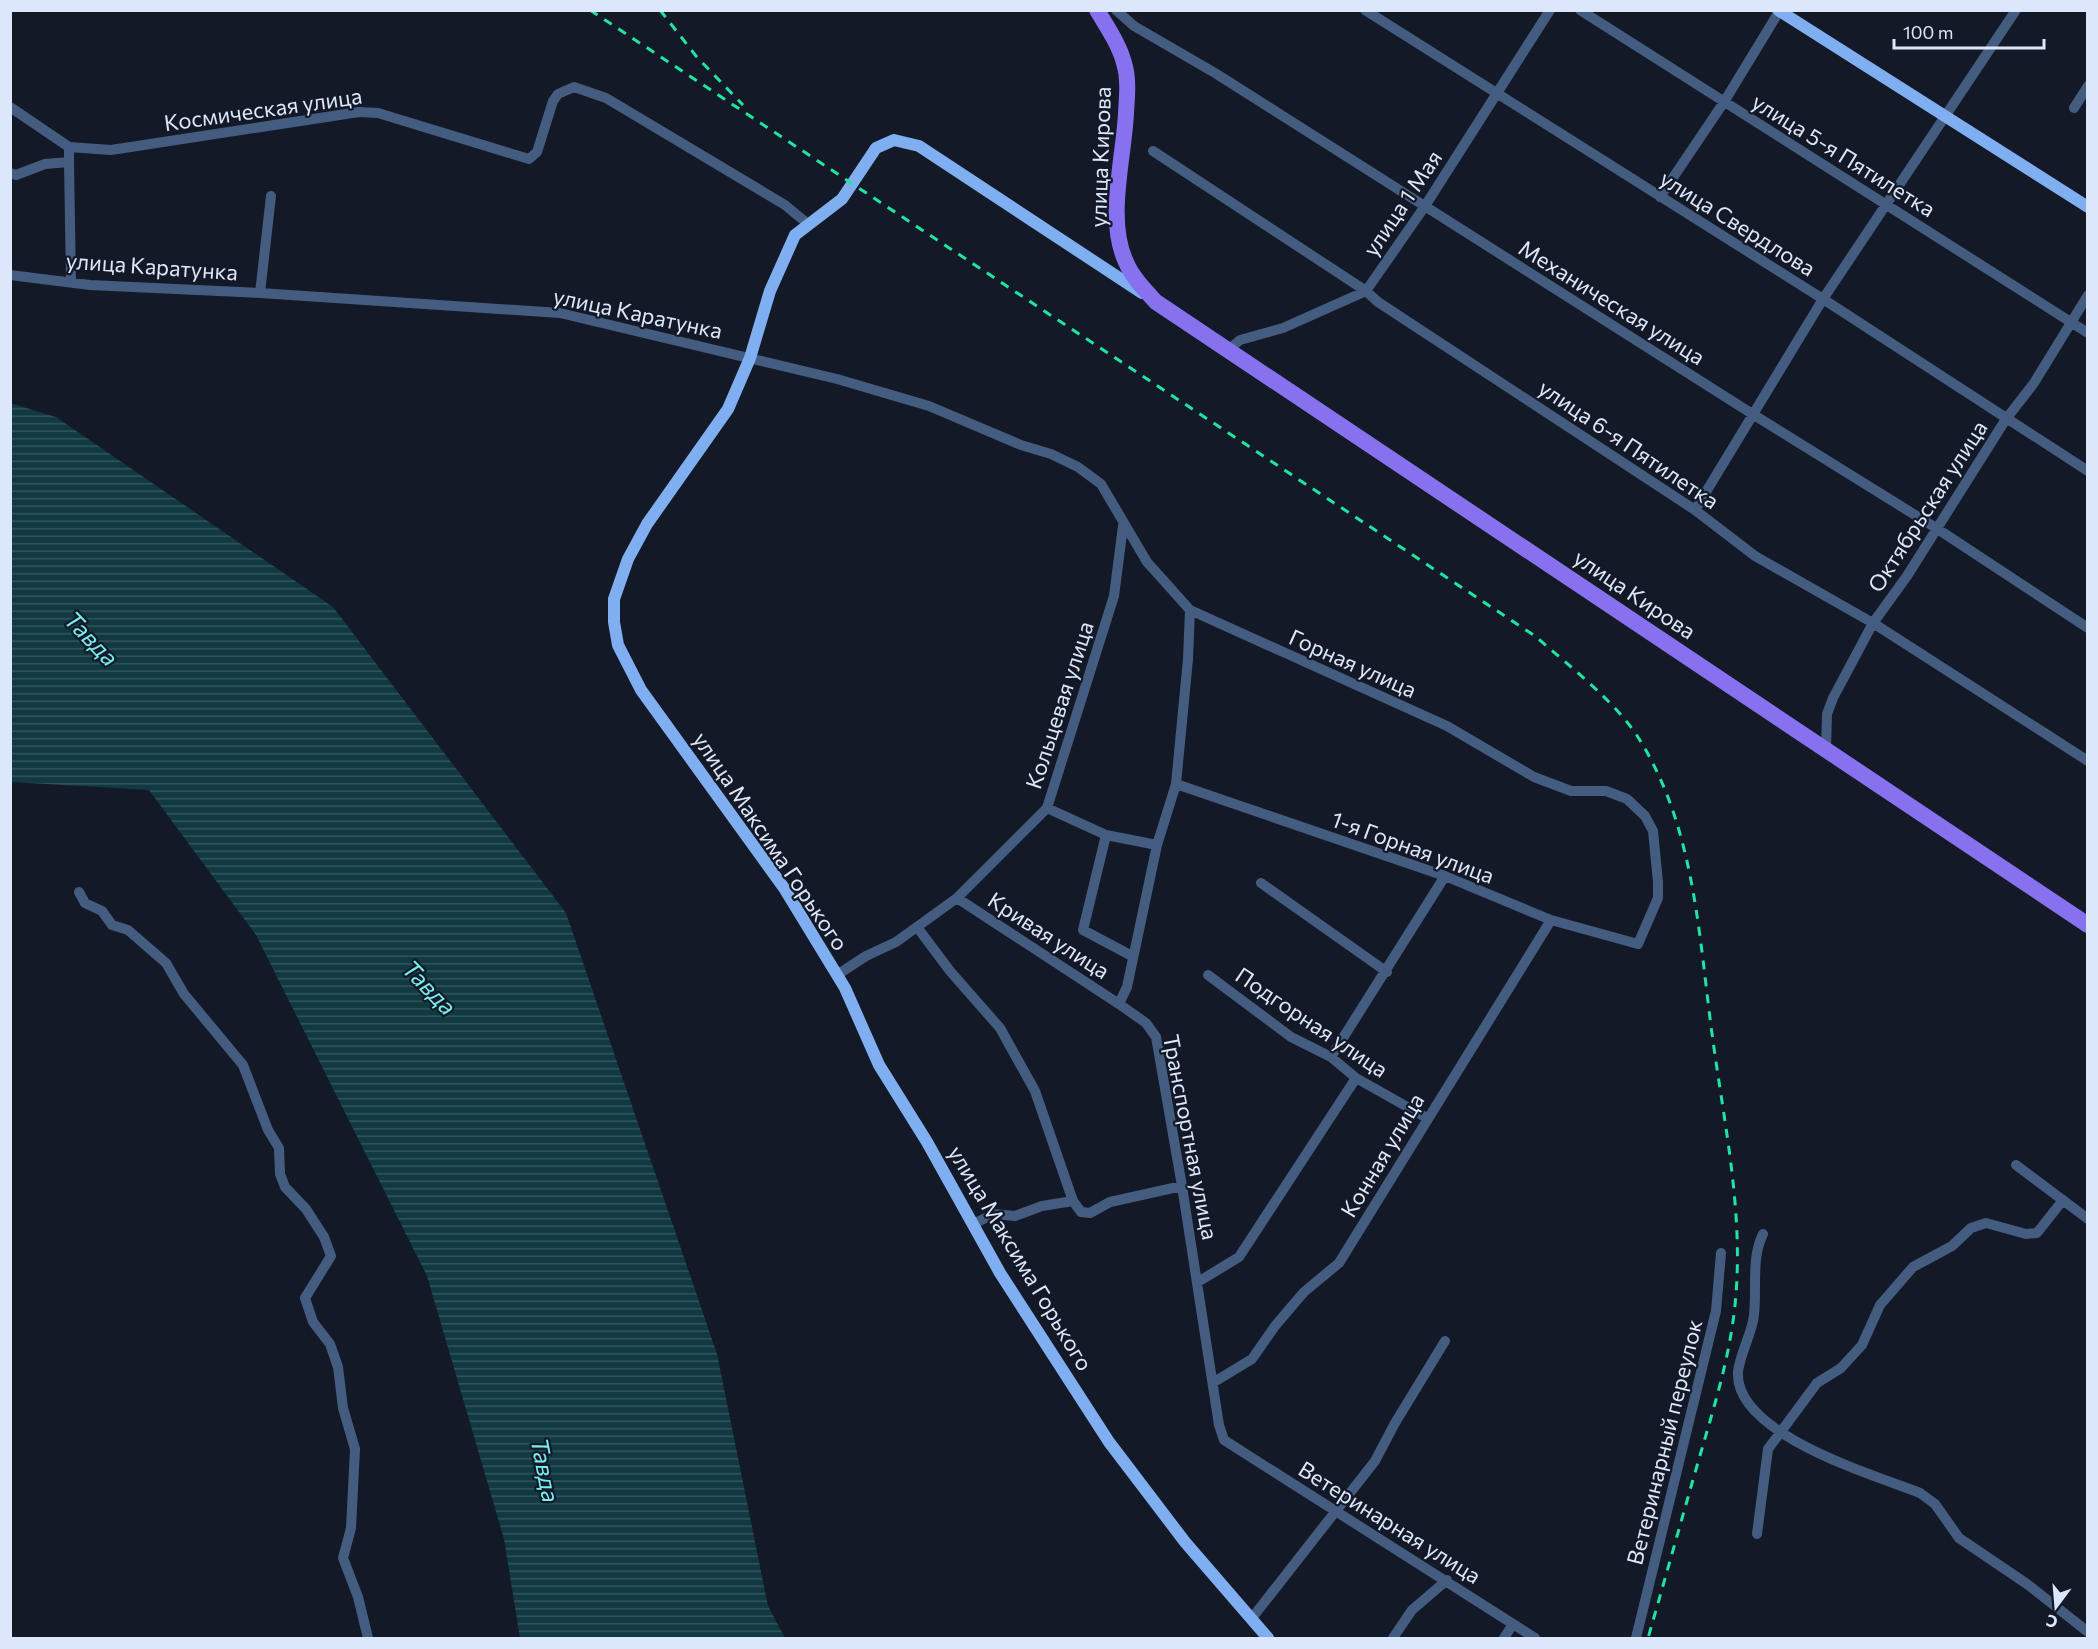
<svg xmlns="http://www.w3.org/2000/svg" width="2098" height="1649" font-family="Commissioner,sans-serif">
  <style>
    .water { fill: url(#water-rules) }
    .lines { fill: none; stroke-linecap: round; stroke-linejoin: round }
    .street { stroke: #445c80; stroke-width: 10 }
    .secondary { stroke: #7faff0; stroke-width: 12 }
    .primary { stroke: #8871ee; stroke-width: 16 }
    .rail { stroke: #20e5a0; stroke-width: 3; stroke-dasharray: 9 8; stroke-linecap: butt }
    .labels { text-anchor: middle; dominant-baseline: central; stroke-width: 4.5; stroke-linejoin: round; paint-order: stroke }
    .street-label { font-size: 22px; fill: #dde7fb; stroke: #131927 }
    .water-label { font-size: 24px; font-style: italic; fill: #77edef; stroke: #131927 }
  </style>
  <defs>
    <pattern id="water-rules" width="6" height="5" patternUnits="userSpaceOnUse" patternTransform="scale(1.5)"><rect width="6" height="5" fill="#113942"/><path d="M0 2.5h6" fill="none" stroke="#33565e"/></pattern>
  </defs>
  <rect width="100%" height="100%" fill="#131927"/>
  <path class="water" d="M10 403 56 417 333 607 566 913 717 1354 768 1606 785 1638H520L504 1539 427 1276 256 935 149 790 11 782Z"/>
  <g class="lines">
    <path class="street" d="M1116 10 1134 26 1215 73 1754 415 1936 528 2088 628
      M1365 10 1823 299 2088 471
      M1580 10 2088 333
      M10 107 69 147
      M2074 108 2088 86
      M1153 151 1366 291 1378 302 1695 510 1755 556 1873 623 2088 761
      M69 162 71 282
      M10 173 16 175 45 164 69 162V147L111 150 359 112 378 113 529 159 537 152 553 101 558 94 574 87 606 98 785 205 808 224
      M1660 197 1724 102 1780 10
      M10 275 90 285 260 293 560 313 837 379 929 406 1021 445 1051 454 1078 467 1101 484 1147 562 1190 610 1447 726 1534 777 1571 791H1606L1627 799 1645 816 1653 831 1658 882V898L1638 944 1551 920 1445 876 1176 784
      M260 293 271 196
      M1228 350 1240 340 1283 328 1366 291 1425 206 1550 10
      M1695 510 1823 299 2016 10
      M1190 610 1188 659 1176 784 1157 845 1127 987 1119 1004 1146 1023 1156 1037 1182 1186 1219 1425 1224 1440 1535 1638
      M1826 748 1827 714 1833 698 1873 623 1907 576 2006 419 2034 383 2088 295
      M1047 808 1106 835 1157 845
      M1106 835 1083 930 1132 956
      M1261 883 1387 972
      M79 892 85 903 102 911 112 925 128 930 166 963 184 994 243 1065 268 1130 279 1148 280 1174 285 1187 306 1209 324 1237 331 1256 305 1298 313 1322 330 1344 338 1367 343 1408 355 1449 351 1528 343 1558 358 1597 368 1638
      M957 898 1119 1004
      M917 927 950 971 1000 1028 1035 1091 1073 1201
      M837 975 866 956 896 942 957 898 1047 808 1114 596 1123 526
      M1208 975 1291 1037 1331 1057 1356 1078 1427 1118
      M1331 1057 1445 876
      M2016 1165 2088 1219
      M973 1224 994 1214 1015 1216 1042 1206 1073 1201 1081 1212 1090 1213 1110 1202 1182 1186
      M1763 1234C1751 1258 1757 1288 1754 1315 1752 1334 1740 1353 1738 1372 1734 1434 1874 1475 1920 1493L1935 1504 1959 1538 2027 1584 2088 1632
      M1198 1282 1239 1257 1356 1078
      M1214 1382 1252 1359 1275 1326 1304 1292 1339 1263 1551 920
      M1757 1534 1768 1449 1817 1383 1841 1368 1862 1345 1880 1305 1913 1267 1952 1246 1971 1228 1986 1223 2026 1234 2037 1233 2063 1200
      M1252 1618 1375 1461 1395 1423 1445 1341
      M1393 1638 1412 1610 1447 1580
      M1504 1638 1513 1624
      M1636 1638 1716 1311 1721 1253"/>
    <path class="secondary" d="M1778 10 2088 207
      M1142 293 919 146 894 140 876 148 842 199 795 235 770 291 750 358 728 409 647 524 628 559 614 599V622L618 645 641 690 784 888 845 988 879 1065 927 1142 1000 1273 1109 1442 1185 1542 1268 1638"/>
    <path class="primary" d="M1097 10C1107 27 1119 44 1124 63 1129 79 1127 97 1126 113 1124 158 1106 220 1126 262 1132 277 1145 290 1156 302L2088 925"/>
    <path class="rail" d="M590 10 1535 636C1568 665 1619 704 1641 742 1697 834 1699 944 1714 1048 1726 1133 1744 1219 1735 1305 1730 1355 1715 1404 1701 1452 1683 1514 1666 1576 1648 1638
      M660 10 696 56 743 105"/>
  </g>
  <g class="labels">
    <g class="street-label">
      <text transform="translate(263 109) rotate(-8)">Космическая улица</text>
      <text transform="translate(1844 155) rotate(32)">улица 5-я Пятилетка</text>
      <text transform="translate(1100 157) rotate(-88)">улица Кирова</text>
      <text transform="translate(1402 203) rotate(-56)">улица 1 Мая</text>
      <text transform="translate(1738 223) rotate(32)">улица Свердлова</text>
      <text transform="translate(152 266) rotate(4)">улица Каратунка</text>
      <text transform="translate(1612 302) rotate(32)">Механическая улица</text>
      <text transform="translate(638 313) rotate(12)">улица Каратунка</text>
      <text transform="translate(1629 444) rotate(34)">улица 6-я Пятилетка</text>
      <text transform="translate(1927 506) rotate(-57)">Октябрьская улица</text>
      <text transform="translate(1635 594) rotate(34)">улица Кирова</text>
      <text transform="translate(1353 663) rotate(24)">Горная улица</text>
      <text transform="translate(1059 705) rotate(-72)">Кольцевая улица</text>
      <text transform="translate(771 841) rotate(56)">улица Максима Горького</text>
      <text transform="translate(1413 847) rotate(20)">1-я Горная улица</text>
      <text transform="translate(1049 935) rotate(33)">Кривая улица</text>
      <text transform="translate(1312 1022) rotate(34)">Подгорная улица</text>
      <text transform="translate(1191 1137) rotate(79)">Транспортная улица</text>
      <text transform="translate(1382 1155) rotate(-59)">Конная улица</text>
      <text transform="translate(1021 1258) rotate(59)">улица Максима Горького</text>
      <text transform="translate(1664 1442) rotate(-76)">Ветеринарный переулок</text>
      <text transform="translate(1390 1522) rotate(32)">Ветеринарная улица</text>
    </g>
    <g class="water-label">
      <text transform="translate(92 638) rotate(46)">Тавда</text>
      <text transform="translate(430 987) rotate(46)">Тавда</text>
      <text transform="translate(546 1470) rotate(79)">Тавда</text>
    </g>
  </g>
  <rect width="2098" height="1649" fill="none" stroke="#dde7fb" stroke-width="24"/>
  <g transform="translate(2056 1607) rotate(196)" stroke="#131927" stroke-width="4.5" paint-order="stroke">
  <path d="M0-4.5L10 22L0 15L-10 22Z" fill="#dde7fb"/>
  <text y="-9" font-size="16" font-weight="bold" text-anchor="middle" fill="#dde7fb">С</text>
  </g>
  <path d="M1894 39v9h150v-9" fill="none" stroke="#dde7fb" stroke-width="3"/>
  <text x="1903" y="39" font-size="18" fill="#dde7fb" stroke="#131927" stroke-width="4.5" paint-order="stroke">100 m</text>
</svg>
